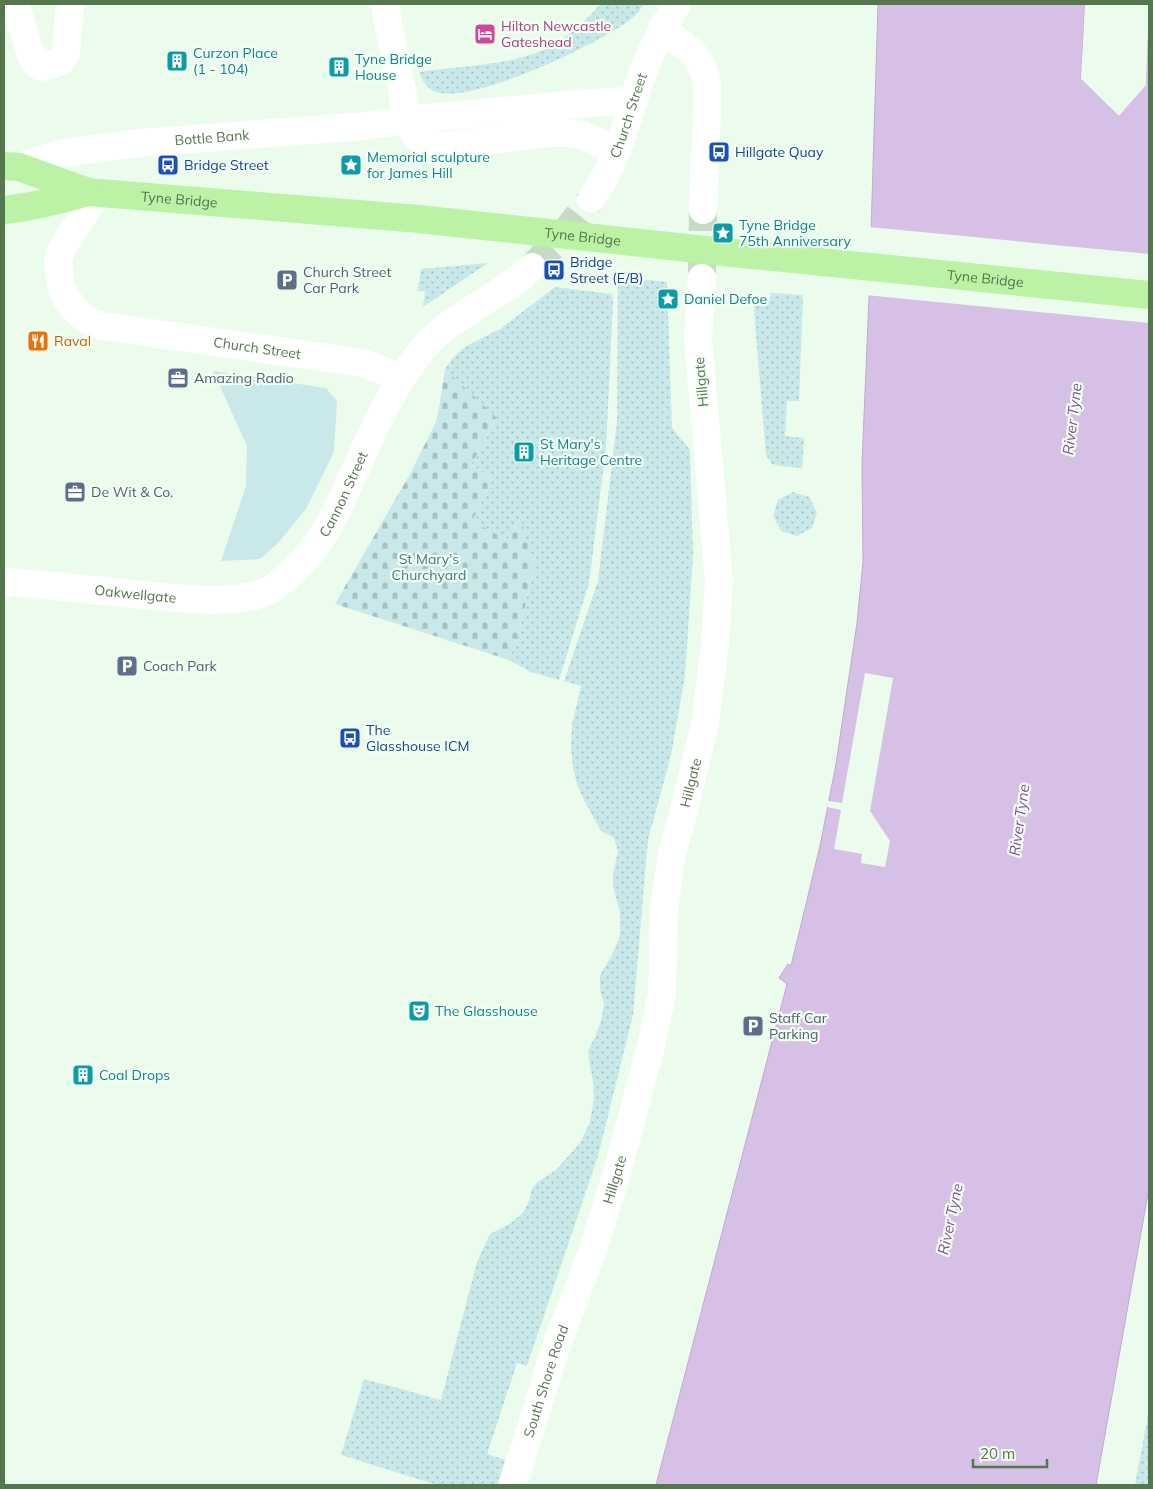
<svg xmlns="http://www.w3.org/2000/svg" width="1153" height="1489" font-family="Mulish,sans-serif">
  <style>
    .grass { fill: url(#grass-dots) }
    .cemetery { fill: url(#cemetery-stones) }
    .garden { fill: #c9e8e9 }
    .water { fill: #d6c0e5; stroke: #c3a7d6 }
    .pier { fill: #ebfcec }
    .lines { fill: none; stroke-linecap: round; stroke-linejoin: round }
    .minor-tunnel { stroke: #c6dac5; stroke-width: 28; stroke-dasharray: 28 14; stroke-linecap: butt }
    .minor { stroke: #fff; stroke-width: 28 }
    .highway { stroke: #bcf2a6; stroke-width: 28 }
    .labels { text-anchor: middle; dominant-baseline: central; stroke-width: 4.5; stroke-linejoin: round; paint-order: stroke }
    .hotel-label { font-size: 14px; fill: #b23c85; stroke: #f2fef2; text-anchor: start }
    .culture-label { font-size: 14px; fill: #0d838f; stroke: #f2fef2; text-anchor: start }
    .street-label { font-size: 14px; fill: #56764f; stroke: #f2fef2 }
    .transit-label { font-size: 14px; fill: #164399; stroke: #f2fef2; text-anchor: start }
    .service-label { font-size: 14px; fill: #4e5e75; stroke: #f2fef2; text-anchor: start }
    .food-label { font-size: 14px; fill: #c56008; stroke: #f2fef2; text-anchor: start }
    .park-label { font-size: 14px; fill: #4a7981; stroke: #f2fef2 }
    .water-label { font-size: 15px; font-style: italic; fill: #80539c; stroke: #f2fef2 }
  </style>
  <defs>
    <pattern id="grass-dots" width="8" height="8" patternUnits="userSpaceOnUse" patternTransform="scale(1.25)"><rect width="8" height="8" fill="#c9e8e9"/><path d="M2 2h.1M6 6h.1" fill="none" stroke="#a6c1bf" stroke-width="1.8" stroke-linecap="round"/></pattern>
    <pattern id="cemetery-stones" width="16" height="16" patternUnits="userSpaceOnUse" patternTransform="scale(1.25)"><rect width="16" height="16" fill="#c9e8e9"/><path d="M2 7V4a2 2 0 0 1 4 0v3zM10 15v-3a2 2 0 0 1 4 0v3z" fill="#a6c1bf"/></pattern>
  </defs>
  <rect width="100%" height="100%" fill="#ebfcec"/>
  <path class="grass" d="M600 4H644C641 8 638 13 635 16 606 41 472 105 436 92 427 89 422 81 419 72 458 66 505 66 541 51 552 47 561 40 570 33 581 24 592 15 600 4Z
    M488 263 423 307 425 291H418L421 269Z
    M618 277 667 282 672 428 690 450 693 555 685 676 671 755 648 840 633 1015 598 1156 527 1366 517 1363 487 1454 505 1460 497 1485H437L341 1455 364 1379 441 1400 477 1262 490 1234 511 1223 523 1213 529 1201 532 1188 539 1181 556 1170 580 1143 590 1122 594 1098 593 1081 590 1066 588 1051 595 1037 601 1021 604 1004 600 989V975L613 953 620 935V912L613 886V874L618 851 614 838 601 831 584 800 577 784 573 768 571 747 572 725 581 686 564 681 598 581 617 422Z
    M555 287 612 294 613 303 606 447 589 583 559 680 531 672 509 660 519 632 534 567 520 519 507 540 472 521 493 479 471 465 497 418 445 369 453 358 465 347 500 329Z
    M771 293 803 295 799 401H787L785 436 804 438 802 468 781 466 772 464 766 455 753 299 769 301Z
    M793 492 809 497 817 512 812 528 797 536 781 531 773 516 778 500Z
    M1149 1410V1485H1135Z"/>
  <path class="cemetery" d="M445 369 497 418 471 465 493 479 472 521 507 540 521 518 534 567 519 632 509 660 335 604 410 474 437 420Z"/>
  <path class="garden" d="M213 371 326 388 337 401 334 452 306 509 278 543 260 559 221 561 246 486 247 446Z"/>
  <path class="water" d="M878 4H1085L1081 79 1119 116 1146 84 1149 4V1188L1096 1485H656L787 984 779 978 788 964 791 966 820 846 836 764 857 623 863 562 862 464 869 298Z"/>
  <path class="pier" d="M1085 4H1087L1083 78 1119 113 1144 84 1146 4H1149L1146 85 1119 116 1081 79Z
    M869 227 1149 254V323L866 295Z
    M865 673 893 678 870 811 890 841 885 867 861 863 862 854 834 849 841 810 827 807 828 801 842 803Z"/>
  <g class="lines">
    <path class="minor-tunnel" d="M532 267 559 240 591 199
      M702 273 703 210"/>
    <g class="minor">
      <path d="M15 4 33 61 41 67 60 62 66 53 70 4"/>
      <path d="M385 4 389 28 408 120C416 139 421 146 444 146L549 133H566L579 134 617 150"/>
      <path d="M662 28 692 52 699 62 704 71 707 83V109L703 210"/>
      <path id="s1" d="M19 167 63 153 139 143 365 126 408 120 587 103 633 101"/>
      <path id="s2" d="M98 193 61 250 58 262 61 286 65 296 75 310 90 322 103 326 363 363 380 369 400 380"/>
      <path id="s3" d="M591 199C619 162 627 115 643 72 652 48 664 26 677 4"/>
      <path id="s4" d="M4 582C50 585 96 590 143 595 183 598 227 606 266 592 271 591 275 587 278 584 303 565 321 542 335 514 362 459 382 400 421 351 448 316 499 299 532 267"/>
      <path id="s5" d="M513 1485 558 1341 592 1253 618 1169 651 1046 662 994 664 908 672 853 682 818 705 724 715 644 719 581 698 338 702 278"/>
    </g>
    <g class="highway">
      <path id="s6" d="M4 166 19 167 88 192 419 219 752 255 1149 295"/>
      <path d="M4 210C33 207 60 200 88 192"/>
    </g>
  </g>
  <defs>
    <g id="hotel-square" transform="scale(1.125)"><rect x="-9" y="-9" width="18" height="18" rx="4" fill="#d1479c" stroke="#f2fef2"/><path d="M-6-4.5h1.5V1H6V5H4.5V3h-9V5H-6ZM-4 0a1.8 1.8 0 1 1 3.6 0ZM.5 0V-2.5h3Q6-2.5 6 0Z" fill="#fff"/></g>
    <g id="building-square" transform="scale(1.125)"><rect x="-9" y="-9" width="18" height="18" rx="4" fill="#0f9aa8" stroke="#f2fef2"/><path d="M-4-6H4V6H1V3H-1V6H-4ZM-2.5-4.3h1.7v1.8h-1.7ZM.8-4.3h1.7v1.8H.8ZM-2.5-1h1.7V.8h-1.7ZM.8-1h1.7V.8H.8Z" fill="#fff"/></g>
    <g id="bus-square" transform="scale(1.125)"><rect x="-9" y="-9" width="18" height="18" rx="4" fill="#1a4fb4" stroke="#f2fef2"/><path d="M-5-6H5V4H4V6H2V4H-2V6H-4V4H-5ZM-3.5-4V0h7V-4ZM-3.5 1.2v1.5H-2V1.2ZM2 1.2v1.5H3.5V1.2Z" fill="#fff"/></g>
    <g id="sight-square" transform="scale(1.125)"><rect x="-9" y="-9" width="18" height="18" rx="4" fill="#0f9aa8" stroke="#f2fef2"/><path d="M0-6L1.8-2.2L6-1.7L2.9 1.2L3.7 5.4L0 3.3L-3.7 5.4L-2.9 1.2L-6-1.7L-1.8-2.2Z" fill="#fff"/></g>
    <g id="parking-square" transform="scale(1.125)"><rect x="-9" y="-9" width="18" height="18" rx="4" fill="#5c6f8a" stroke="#f2fef2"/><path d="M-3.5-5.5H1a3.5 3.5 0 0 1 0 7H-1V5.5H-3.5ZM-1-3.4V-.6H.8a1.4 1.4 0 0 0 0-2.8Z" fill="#fff"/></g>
    <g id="restaurant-square" transform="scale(1.125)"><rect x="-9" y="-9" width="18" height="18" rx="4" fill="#e8710a" stroke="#f2fef2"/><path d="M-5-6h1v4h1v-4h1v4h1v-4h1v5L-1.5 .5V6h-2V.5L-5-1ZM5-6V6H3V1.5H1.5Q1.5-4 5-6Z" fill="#fff"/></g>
    <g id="office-square" transform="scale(1.125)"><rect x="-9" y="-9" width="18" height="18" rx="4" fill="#5c6f8a" stroke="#f2fef2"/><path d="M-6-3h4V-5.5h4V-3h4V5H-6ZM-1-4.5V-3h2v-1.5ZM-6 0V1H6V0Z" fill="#fff"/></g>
    <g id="theatre-square" transform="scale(1.125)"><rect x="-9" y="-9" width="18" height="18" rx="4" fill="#0f9aa8" stroke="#f2fef2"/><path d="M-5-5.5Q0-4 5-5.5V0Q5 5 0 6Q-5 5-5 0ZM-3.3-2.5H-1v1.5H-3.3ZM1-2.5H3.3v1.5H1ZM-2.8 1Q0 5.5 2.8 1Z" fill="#fff"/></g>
  </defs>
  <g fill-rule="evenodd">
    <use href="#hotel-square" x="485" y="34"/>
    <use href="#building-square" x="177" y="61"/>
    <use href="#building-square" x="339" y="67"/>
    <use href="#bus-square" x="719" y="152"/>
    <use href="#bus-square" x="168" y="165"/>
    <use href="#sight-square" x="351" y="165"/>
    <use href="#sight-square" x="723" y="233"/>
    <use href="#bus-square" x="554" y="270"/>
    <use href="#parking-square" x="287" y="280"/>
    <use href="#sight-square" x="668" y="299"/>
    <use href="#restaurant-square" x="38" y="341"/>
    <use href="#office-square" x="178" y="378"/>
    <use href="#building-square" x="524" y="452"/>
    <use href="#office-square" x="75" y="492"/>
    <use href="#parking-square" x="127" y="666"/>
    <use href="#bus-square" x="350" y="738"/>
    <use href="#theatre-square" x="419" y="1011"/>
    <use href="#parking-square" x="753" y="1026"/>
    <use href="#building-square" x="83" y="1075"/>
  </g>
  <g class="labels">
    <g class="hotel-label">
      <text x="501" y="26">Hilton Newcastle<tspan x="501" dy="16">Gateshead</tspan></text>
    </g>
    <g class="culture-label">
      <text x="193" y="53">Curzon Place<tspan x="193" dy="16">(1 - 104)</tspan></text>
      <text x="355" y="59">Tyne Bridge<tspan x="355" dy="16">House</tspan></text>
      <text x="367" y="157">Memorial sculpture<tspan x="367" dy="16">for James Hill</tspan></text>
      <text x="739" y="225">Tyne Bridge<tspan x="739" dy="16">75th Anniversary</tspan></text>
      <text x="684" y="299">Daniel Defoe</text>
      <text x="540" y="444">St Mary's<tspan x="540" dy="16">Heritage Centre</tspan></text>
      <text x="435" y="1011">The Glasshouse</text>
      <text x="99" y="1075">Coal Drops</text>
    </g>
    <g class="street-label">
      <text stroke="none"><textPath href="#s3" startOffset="92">Church Street</textPath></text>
      <text stroke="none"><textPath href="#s1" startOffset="196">Bottle Bank</textPath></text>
      <text stroke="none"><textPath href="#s6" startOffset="180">Tyne Bridge</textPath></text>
      <text stroke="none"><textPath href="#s6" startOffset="585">Tyne Bridge</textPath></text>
      <text stroke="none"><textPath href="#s6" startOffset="990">Tyne Bridge</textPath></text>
      <text stroke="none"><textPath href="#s2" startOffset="321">Church Street</textPath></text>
      <text transform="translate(701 382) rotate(-95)">Hillgate</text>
      <text stroke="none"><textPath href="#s4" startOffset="391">Cannon Street</textPath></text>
      <text stroke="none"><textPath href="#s4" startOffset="132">Oakwellgate</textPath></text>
      <text stroke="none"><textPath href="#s5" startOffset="728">Hillgate</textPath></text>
      <text stroke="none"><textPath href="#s5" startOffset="322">Hillgate</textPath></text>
      <text stroke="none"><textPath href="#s5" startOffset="109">South Shore Road</textPath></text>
    </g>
    <g class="transit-label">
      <text x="735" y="152">Hillgate Quay</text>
      <text x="184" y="165">Bridge Street</text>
      <text x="570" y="262">Bridge<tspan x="570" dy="16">Street (E/B)</tspan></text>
      <text x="366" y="730">The<tspan x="366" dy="16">Glasshouse ICM</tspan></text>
    </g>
    <g class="service-label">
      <text x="303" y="272">Church Street<tspan x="303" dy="16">Car Park</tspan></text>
      <text x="194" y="378">Amazing Radio</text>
      <text x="91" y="492">De Wit &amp; Co.</text>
      <text x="143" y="666">Coach Park</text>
      <text x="769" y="1018">Staff Car<tspan x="769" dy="16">Parking</tspan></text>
    </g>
    <g class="food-label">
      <text x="54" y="341">Raval</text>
    </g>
    <g class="park-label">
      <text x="429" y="559">St Mary's<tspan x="429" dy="16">Churchyard</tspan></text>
    </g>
    <g class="water-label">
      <text transform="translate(1072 419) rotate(-83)">River Tyne</text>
      <text transform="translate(1019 820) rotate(-82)">River Tyne</text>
      <text transform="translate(950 1219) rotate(-78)">River Tyne</text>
    </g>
  </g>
  <rect width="1153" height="1489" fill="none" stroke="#56764f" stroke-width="10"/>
  <path d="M973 1459v8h74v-8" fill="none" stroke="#56764f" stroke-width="2.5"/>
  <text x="980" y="1459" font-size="15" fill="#56764f" stroke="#f2fef2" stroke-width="4" paint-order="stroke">20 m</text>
</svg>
